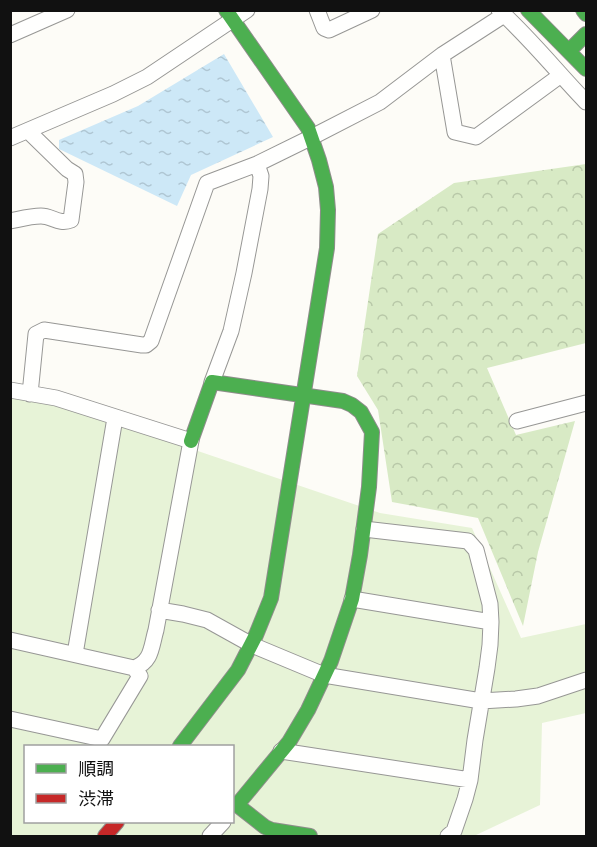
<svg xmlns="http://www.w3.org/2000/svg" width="597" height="847" font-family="Bitter,'Noto Sans JP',serif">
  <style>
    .grass { fill: #e7f3d7; fill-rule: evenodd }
    .forest { fill: url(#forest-crowns) }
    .water { fill: url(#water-ripples) }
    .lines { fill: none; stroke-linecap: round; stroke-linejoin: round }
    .street-casing { stroke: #979795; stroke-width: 17 }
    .fast-casing { stroke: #8e8d8b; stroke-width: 16 }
    .jam-casing { stroke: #8e8d8b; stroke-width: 16 }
    .street { stroke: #fffffe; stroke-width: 15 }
    .fast { stroke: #4caf50; stroke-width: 14 }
    .jam { stroke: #c62828; stroke-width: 14 }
  </style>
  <defs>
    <pattern id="forest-crowns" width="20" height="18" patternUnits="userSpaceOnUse" patternTransform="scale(1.5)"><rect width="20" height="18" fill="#d8eac5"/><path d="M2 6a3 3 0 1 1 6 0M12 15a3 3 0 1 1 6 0" fill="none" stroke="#b8c8a8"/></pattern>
    <pattern id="water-ripples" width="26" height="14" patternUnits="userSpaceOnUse" patternTransform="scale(1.5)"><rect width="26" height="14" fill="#cde8f7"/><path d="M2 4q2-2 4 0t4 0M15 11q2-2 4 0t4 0" fill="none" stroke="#afc6d3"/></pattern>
  </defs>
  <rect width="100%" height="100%" fill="#fdfcf7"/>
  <path class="grass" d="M10 389 30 394 380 513 472 528 521 638 586 624V713L542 723 540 805 474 836H11ZM26 746H232V822H26Z"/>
  <path class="forest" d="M586 164V343L487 368 516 435 575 421 538 552 523 626 478 518 392 502 378 410 357 376 378 234 454 183Z"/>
  <path class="water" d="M224 54 273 137 191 175 177 206 59 149V140L138 106Z"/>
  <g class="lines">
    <g class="street-casing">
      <path id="street" d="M317 10 324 28 329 30 372 10
        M499 10C531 39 557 72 586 102
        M10 35 67 10
        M442 55 455 132 476 137 561 75
        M10 138 113 94 147 77 247 10
        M10 221C20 219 31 216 41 216 52 216 59 225 71 220L76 182 75 174 67 169 28 131
        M212 382 231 331 244 273 260 189 261 176 257 164
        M10 390 56 398 191 441 156 630C151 647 152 662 134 668L10 640
        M30 394 36 334 44 330 142 345H146L151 341 207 183 257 164 312 137 380 102 442 55 504 15
        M517 421 586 403
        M364 529 468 541 476 550 490 604 491 622 490 645 487 668 475 740 470 780 465 799 454 831 448 836
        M352 599 491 622
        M159 610 183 614 207 620 252 645 324 675 481 701 516 699 538 696 586 680
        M75 654 115 418
        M10 719 102 739 140 676 134 668
        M281 751 470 780
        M210 836 223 822"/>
    </g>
    <g class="fast-casing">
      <path id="fast" d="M528 10 586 69
        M583 10 586 14
        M569 51 586 34
        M191 441 212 382 343 401 352 405 361 412 372 432 369 487 360 555 352 599 331 661 308 710 289 742 237 805 265 827 272 830 310 836
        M180 746 238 670 256 635 271 598 327 248 328 210 326 187 319 160 308 128 226 10"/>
    </g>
    <g class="jam-casing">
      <path id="jam" d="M105 836 117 822"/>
    </g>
    <use href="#street" class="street"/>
    <use href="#fast" class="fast"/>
    <use href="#jam" class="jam"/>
  </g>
  <rect width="597" height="847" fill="none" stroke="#111111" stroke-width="24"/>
  <rect x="24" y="745" width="210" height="78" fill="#ffffff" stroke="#a0a0a0" stroke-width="1.5"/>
  <rect x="36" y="764" width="30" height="9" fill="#4caf50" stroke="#a0a0a0" stroke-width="1.5"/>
  <text x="78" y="775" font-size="18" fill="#111111">順調</text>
  <rect x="36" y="794" width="30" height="9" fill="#c62828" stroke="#a0a0a0" stroke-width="1.5"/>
  <text x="78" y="805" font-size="18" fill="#111111">渋滞</text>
</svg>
